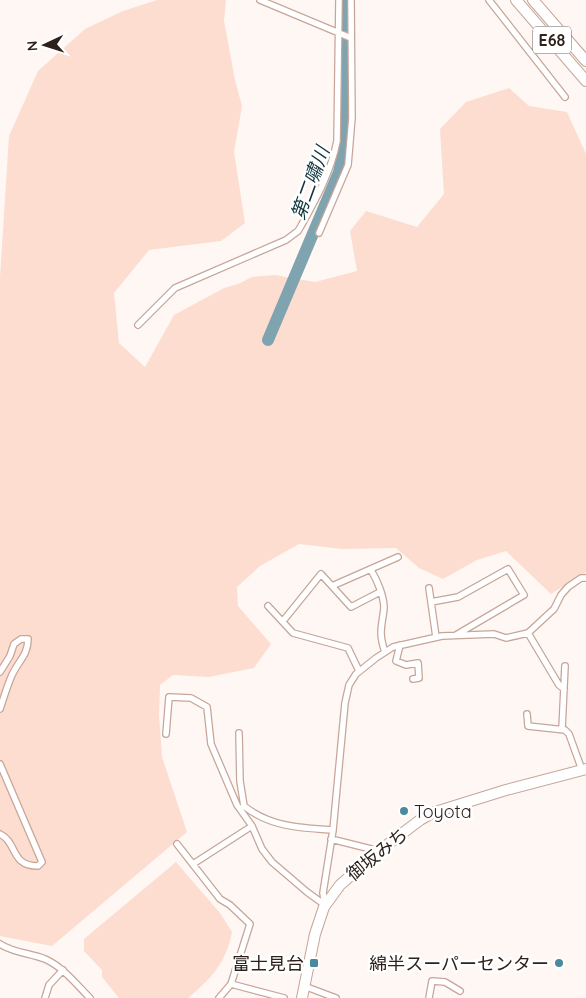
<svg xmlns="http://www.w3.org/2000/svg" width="586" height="998" font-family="Quicksand,'Noto Sans JP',sans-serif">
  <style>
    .green { fill: #fcddd0 }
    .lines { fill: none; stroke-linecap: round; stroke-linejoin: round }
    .river { stroke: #80a4af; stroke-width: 12 }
    .street-casing { stroke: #c7a598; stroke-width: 8 }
    .highway-casing { stroke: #c7a598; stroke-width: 12 }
    .street { stroke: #fff; stroke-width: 5.5 }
    .highway { stroke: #fff; stroke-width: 10 }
    .poi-dot { fill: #498b9c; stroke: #fff; stroke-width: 2 }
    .labels { text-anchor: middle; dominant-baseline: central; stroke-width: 5; stroke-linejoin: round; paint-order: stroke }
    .shield { fill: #fff; stroke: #6d6460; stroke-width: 1 }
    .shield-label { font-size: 16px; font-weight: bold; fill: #2e211c }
    .poi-label { font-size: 18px; fill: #2e211c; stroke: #fff; text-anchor: end }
    .street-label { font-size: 18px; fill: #2e211c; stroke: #fff }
    .water-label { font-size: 19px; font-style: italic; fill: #11353e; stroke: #fff }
  </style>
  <rect width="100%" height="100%" fill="#fef7f4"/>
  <path class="green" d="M157 0H226L224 21 235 80 242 106 234 152 245 223 221 241 149 250 114 293 119 343 145 367 174 315 224 288 238 284 252 277 275 275 315 282 357 271 350 231 366 211 417 227 444 194 440 129 466 102 509 88 529 106 567 112 586 154V572L551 594 506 551 477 560 443 579 419 568 396 548 342 549 299 544 260 566 237 587 238 606 271 644 254 668 209 677 173 675 160 685 159 715 162 757 187 832 52 946 0 936V278L9 136 38 71 85 29 123 11Z
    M176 862 220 913 232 932C226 963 211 979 188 998H119L102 977V970L84 951V939Z"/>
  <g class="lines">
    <path class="river" d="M268 340 339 172C349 131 348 76 346 34 345 23 342 12 342 0"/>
    <g class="street-casing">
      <path id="street" d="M260 0 351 38
        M489 0 565 97
        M319 233 348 165 352 118 351 0
        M138 325 175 288 286 240 298 231 301 226C316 199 331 172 337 141L339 0
        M371 570C377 580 384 596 384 608 382 627 378 632 385 652
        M332 586 398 557
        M429 588 436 637
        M431 602 458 597 508 569 524 595 456 635
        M268 606 293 633 348 648 359 671
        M283 621 321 574 351 607 380 592
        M528 633 559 685 564 689
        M400 645 396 661 406 665 418 663 419 678 413 679
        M0 672 10 656 14 644 21 639H28C28 655 19 660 12 675 7 686 4 697 0 709
        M527 714 528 726 565 730 569 734 582 770
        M562 729 565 666
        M239 733 240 781 244 806C270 827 301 828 333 830
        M166 734 169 697 191 698 207 707 211 744 237 805 252 826 262 849 272 862 307 892 325 905 323 893 333 830 345 703 349 685 356 674 376 658 393 647 442 636 494 634 506 638 528 633 554 609 561 595 568 587 581 578H586
        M0 764 42 862 38 866C10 866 18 843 0 834
        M331 839 379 851
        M177 844 220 899 230 905 250 924 231 984
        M193 864 252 826
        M0 944C14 953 30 953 45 959 63 967 76 984 90 998
        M304 986 336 998
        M45 998 49 985 63 970
        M219 998 231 984 284 998
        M429 998 432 981 445 982 460 991"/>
    </g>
    <g class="highway-casing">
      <path id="highway" d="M516 0 586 81
        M533 0 586 61
        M302 998 315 934 324 907 340 885 379 851 420 820 432 813 506 790 586 769"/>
    </g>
    <use href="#street" class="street"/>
    <use href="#highway" class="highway"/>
  </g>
  <g class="poi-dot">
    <circle cx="404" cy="811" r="5"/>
    <rect x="309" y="958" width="10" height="10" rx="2.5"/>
    <circle cx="559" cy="963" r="5"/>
  </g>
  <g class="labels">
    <rect class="shield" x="533" y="26.5" width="38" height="27" rx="4"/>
    <g class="shield-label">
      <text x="552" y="40">E68</text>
    </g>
    <g class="poi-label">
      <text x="414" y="811" text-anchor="start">Toyota</text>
      <text x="304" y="963">富士見台</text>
      <text x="549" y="963">綿半スーパーセンター</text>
    </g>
    <g class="street-label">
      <text transform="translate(377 854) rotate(-39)">御坂みち</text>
    </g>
    <g class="water-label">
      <text transform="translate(310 183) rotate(-70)">第二嘯川</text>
    </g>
  </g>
  <g transform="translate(45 45) rotate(266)" stroke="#ffffff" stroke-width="4" paint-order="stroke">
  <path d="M0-4L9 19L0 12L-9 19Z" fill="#2e211c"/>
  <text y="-8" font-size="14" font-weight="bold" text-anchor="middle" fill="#2e211c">N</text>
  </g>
</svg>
